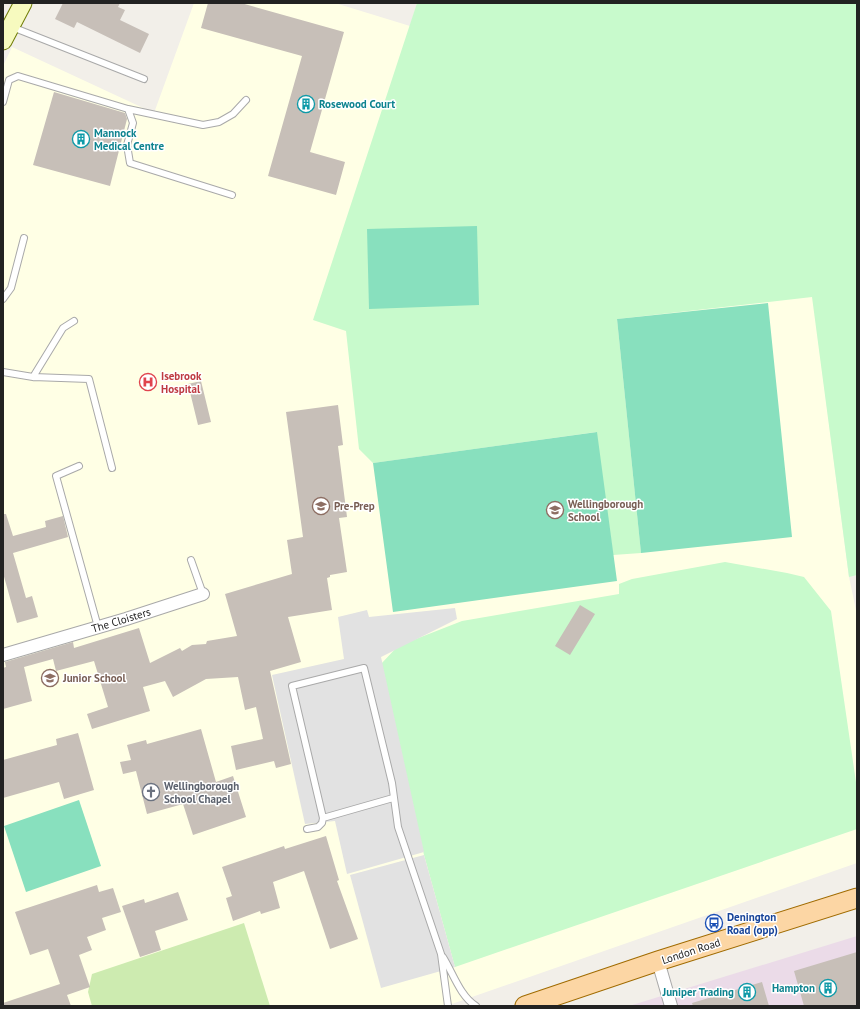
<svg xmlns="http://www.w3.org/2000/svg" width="860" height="1009" font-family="'PT Sans',sans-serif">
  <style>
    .industrial { fill: #ebdbe8 }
    .education { fill: #ffffe5 }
    .grass { fill: #cdebb0 }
    .park { fill: #c8facc }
    .pitch { fill: #88e0be }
    .parking { fill: #e2e2e2 }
    .building { fill: #c7bfb8 }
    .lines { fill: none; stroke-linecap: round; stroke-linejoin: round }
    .lane-casing { stroke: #a9a9a9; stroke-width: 8 }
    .street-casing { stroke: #a9a9a9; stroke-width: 14 }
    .secondary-casing { stroke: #707d05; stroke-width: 19 }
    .primary-casing { stroke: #a06b00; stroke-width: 21 }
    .lane { stroke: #fff; stroke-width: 6 }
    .street { stroke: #fff; stroke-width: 12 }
    .secondary { stroke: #f7fabf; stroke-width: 17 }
    .primary { stroke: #fcd6a4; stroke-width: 19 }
    .labels { text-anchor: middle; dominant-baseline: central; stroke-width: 3; stroke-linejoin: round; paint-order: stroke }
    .culture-label { font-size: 11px; font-weight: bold; fill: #0d838f; stroke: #fff; text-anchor: start }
    .health-label { font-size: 11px; font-weight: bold; fill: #be3a42; stroke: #fff; text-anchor: start }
    .education-label { font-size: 11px; font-weight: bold; fill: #785e54; stroke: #fff; text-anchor: start }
    .street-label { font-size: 11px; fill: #222; stroke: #fff }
    .worship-label { font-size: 11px; font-weight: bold; fill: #5b616d; stroke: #fff; text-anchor: start }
    .transit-label { font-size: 11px; font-weight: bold; fill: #164399; stroke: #fff; text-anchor: start }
  </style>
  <rect width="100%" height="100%" fill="#f2efe9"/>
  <path class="industrial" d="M857 936V1006H629Z"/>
  <path class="education" d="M194 3H335L410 26 417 3 794 154 849 577 857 615V863L446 1006H3V66L12 47 154 113Z"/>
  <path class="grass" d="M244 923 270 1006H92L88 992 92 974Z"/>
  <path class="park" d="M417 3H857V575L849 577 812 297 617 319 641 553 613 555 596 432 373 463 359 449 346 331 313 320Z
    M725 562 787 573 804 577 831 611 857 789V829L455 967 424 855 381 664 398 646 462 621 619 594V584L632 579Z"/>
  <path class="pitch" d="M477 226 479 305 369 309 367 229Z
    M768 303 792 537 641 553 617 319Z
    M597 432 617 581 393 612 373 463Z
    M79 800 101 866 26 892 4 826Z"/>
  <path class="parking" d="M455 608 457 619 381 657 424 852 347 874 335 821 305 824 272 675 344 659 338 617 367 610 369 617Z
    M424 855 455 967 381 988 350 875Z"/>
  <path class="building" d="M63 3H120L118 7 125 10 120 20 149 34 140 53 77 22 74 28 55 19Z
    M208 3H241L344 32 310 152 345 162 336 195 268 176 302 56 201 28Z
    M54 92 125 113 127 119 110 186 33 165Z
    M201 381 211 422 198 425 188 384Z
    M338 405 343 445 338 446 347 517 339 518 347 572 330 575V577L327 578 332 610 288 617 301 662 270 671 291 764 276 768 274 761 236 770 231 746 263 739 256 707 245 710 238 677 206 679 173 697 165 681 143 687 150 711 92 729 87 714 108 707 94 661 56 671 53 659 24 667 32 701 3 709V668L6 667 5 662 73 642 74 648 139 628 150 663 180 648 182 651 192 645 206 644 207 641 237 636 225 594 292 574 287 540 303 537 286 412Z
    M3 514H6L13 536 46 527 45 521 63 516 68 537 13 553 26 598 32 596 38 617 17 623 3 573Z
    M580 605 595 614 570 655 555 646Z
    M201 729 216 782 233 776 246 817 193 835 183 804 147 814 136 771 123 774 120 762 131 760 127 745 146 740 147 744Z
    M78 733 94 790 64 799 59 782 3 798V760L57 745 56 739Z
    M326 836 339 880 337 881 358 939 330 949 304 871 273 882 280 908 261 914 260 911 233 921 226 898 232 896 222 867 284 846 285 849Z
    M97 885 99 892 113 888 121 912 102 918 106 930 87 937 92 950 79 955 90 987 67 995 71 1006H3V1003L60 984 48 949 30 955 15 912Z
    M178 892 188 920 155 931 161 950 140 957 122 906 144 899 145 903Z
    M857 952V1006H804L794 971Z
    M762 982 769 1006H693L692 1003Z"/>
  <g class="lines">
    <g class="lane-casing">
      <path id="lane" d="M12 27 144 79
        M3 102 9 80 18 76 128 109 133 123 127 145 130 163 232 195
        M128 109 203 125 219 122 233 114 246 100
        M3 299 11 288 24 238
        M3 372 33 377 89 379 112 468
        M33 377 63 328 74 321
        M79 466 56 476 98 627
        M191 560 203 594
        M323 818 393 798
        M307 829 318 827 322 823 323 818 292 686 364 668 392 783 398 827 441 954 448 1006
        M443 957C453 973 460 996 476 1006"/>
    </g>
    <g class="street-casing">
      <path id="street" d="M3 655 126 619 203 594
        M658 961 671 1006"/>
    </g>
    <g class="secondary-casing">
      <path id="secondary" d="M3 41 23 3"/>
    </g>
    <g class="primary-casing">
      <path id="primary" d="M525 1006 658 961 857 898"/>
    </g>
    <use href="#lane" class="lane"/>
    <use href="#street" class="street"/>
    <use href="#secondary" class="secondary"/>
    <use href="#primary" class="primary"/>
  </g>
  <defs>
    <g id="building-ring" transform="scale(0.9)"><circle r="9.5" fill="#fff" stroke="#0f9aa8" stroke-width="1.5"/><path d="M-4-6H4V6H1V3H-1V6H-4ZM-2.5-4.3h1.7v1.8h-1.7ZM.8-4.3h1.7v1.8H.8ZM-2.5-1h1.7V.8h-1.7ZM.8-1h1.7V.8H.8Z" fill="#0f9aa8"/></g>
    <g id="hospital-ring" transform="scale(0.9)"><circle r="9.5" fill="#fff" stroke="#e0444e" stroke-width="1.5"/><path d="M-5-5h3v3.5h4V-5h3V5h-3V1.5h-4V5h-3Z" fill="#e0444e"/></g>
    <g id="school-ring" transform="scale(0.9)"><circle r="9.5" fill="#fff" stroke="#8d6e63" stroke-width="1.5"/><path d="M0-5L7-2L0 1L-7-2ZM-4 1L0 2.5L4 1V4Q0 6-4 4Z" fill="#8d6e63"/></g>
    <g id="church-ring" transform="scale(0.9)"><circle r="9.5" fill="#fff" stroke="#6b7280" stroke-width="1.5"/><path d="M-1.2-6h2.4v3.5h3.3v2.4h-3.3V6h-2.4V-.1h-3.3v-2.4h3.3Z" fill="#6b7280"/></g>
    <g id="bus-ring" transform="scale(0.9)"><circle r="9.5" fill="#fff" stroke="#1a4fb4" stroke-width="1.5"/><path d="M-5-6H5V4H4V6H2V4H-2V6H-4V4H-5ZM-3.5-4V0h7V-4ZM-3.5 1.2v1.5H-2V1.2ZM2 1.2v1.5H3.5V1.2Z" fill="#1a4fb4"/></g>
  </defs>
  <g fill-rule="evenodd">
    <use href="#building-ring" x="306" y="104"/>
    <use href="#building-ring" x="81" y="139"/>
    <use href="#hospital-ring" x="148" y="382"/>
    <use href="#school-ring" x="321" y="506"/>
    <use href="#school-ring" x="555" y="510"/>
    <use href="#school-ring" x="50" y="678"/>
    <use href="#church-ring" x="151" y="792"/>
    <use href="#bus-ring" x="714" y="923"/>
    <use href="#building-ring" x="828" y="988"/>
    <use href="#building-ring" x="747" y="992"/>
  </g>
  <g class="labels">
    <g class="culture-label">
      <text x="319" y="104">Rosewood Court</text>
      <text x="94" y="133">Mannock<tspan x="94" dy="13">Medical Centre</tspan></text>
      <text x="815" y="988" text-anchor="end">Hampton</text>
      <text x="734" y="992" text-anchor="end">Juniper Trading</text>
    </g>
    <g class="health-label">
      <text x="161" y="376">Isebrook<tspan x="161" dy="13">Hospital</tspan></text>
    </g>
    <g class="education-label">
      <text x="568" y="504">Wellingborough<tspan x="568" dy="13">School</tspan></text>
      <text x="334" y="506">Pre-Prep</text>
      <text x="63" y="678">Junior School</text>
    </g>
    <g class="street-label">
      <text transform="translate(121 620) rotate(-17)">The Cloisters</text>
      <text transform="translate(691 951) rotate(-18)">London Road</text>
    </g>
    <g class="worship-label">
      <text x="164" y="786">Wellingborough<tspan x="164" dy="13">School Chapel</tspan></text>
    </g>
    <g class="transit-label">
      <text x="727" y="917">Denington<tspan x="727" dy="13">Road (opp)</tspan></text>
    </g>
  </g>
  <rect width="860" height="1009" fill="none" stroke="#222222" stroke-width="8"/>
</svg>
